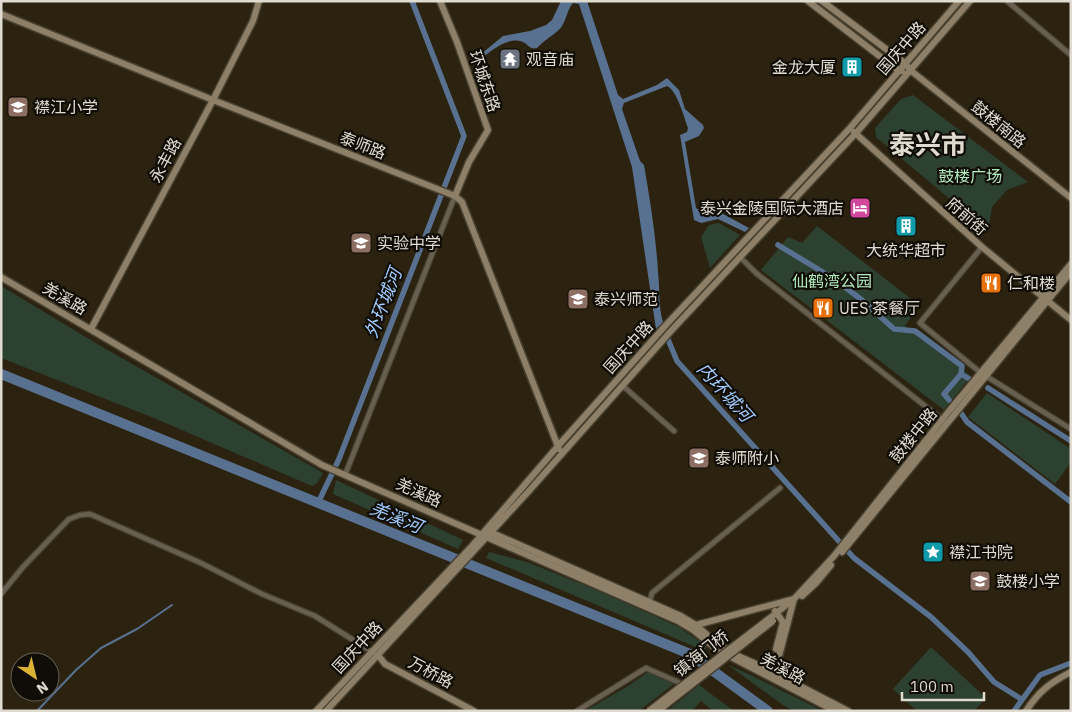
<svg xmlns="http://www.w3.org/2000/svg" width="1072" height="712" font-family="'IBM Plex Sans','Noto Sans SC',sans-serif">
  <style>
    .green { fill: #2d4131 }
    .water { fill: #597190 }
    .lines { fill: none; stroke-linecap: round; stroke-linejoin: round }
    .stream { stroke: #597190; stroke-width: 2 }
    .canal { stroke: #597190; stroke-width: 5.5 }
    .river { stroke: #597190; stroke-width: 10 }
    .street-casing { stroke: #48402f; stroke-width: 7 }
    .secondary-casing { stroke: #48402f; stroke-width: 9 }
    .street { stroke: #675f50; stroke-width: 4.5 }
    .secondary { stroke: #8e7f68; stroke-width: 6 }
    .secondary-bridge-casing { stroke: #48402f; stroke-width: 9; stroke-linecap: butt }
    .secondary-bridge { stroke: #8e7f68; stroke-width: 6 }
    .labels { text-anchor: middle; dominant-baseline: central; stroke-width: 4.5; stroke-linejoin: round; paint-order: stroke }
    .street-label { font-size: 16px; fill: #e0dbcf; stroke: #100d06 }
    .poi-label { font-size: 16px; fill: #e0dbcf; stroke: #100d06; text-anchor: start }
    .park-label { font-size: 16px; fill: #b2ebbd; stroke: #100d06 }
    .water-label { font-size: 18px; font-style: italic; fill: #a2cbff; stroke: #100d06 }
    .town-label { font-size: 26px; font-weight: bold; fill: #e0dbcf; stroke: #100d06 }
  </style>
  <rect width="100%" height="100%" fill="#2b2310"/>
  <path class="green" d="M913 95 1028 182 1007 190 992 207 988 231 876 137 875 128 901 99Z
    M719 223 740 235 710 268 701 237 709 225Z
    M817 226 919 305 905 326 971 376 944 410 761 270 788 237 802 243Z
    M1 286 99 345 323 473 317 483 312 486 154 418 1 358Z
    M987 393 1071 449V462L1055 484 968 417Z
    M336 480 463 540 458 549 333 494Z
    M489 552 527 562 594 589 679 627 706 646 705 651 486 558Z
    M931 647 986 698 974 711H917L893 689Z
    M728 665 740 670 823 711H794L783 705Z
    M648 672 674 684 639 711H585L628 686Z
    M699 685 734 711H713L701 701 692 711H667Z"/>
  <path class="water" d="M561 1H587L618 95 623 99 657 85 667 78 679 90 685 109 703 125 704 128 699 136 685 142 696 208 702 212 708 208H712L749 228 745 232 718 219 701 223 694 220 680 135 687 132 688 128C684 117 677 90 667 86L624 103 622 109 640 161 644 165C650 200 656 236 658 272 660 289 658 305 663 322L656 329 632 167 579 4 573 3C567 10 567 18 562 26 559 32 544 40 537 48 530 50 529 45 523 42 508 35 488 53 477 62L475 59 503 36 530 31 546 25 552 20Z"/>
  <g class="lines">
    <path class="stream" d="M37 711 76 670 101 648 137 629 172 605"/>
    <path class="canal" d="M778 245 836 280 863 301 894 329 915 331 962 366 961 374 944 394 949 400
      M662 325 677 361 854 558 931 617 968 652 994 682 1021 699
      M961 374 971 380
      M988 388 1071 441
      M961 413 967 422 1071 502
      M318 503 339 459 464 136 412 1
      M1014 711 1040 675 1071 663"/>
    <path class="river" d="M1 374 690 654 768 711"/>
    <g class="street-casing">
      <path id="street" d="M1007 1 1071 55
        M982 247 920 323 981 373 1071 429
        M740 257 756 273 943 420
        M623 386 674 431
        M345 475 455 196
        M1 594 23 567 69 519 80 515 90 514 201 563 262 594 315 616 374 653
        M649 604 652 593 780 488
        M577 711 646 668 678 682"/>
    </g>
    <g class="secondary-casing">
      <path id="secondary" d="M440 1 457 42 488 130 469 162 455 196
        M808 1 899 71H902
        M822 1 906 64 910 70 1071 198
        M1 14 213 100 455 196 462 202 559 449
        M854 132 982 247 1071 320
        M1 277 322 465 678 621 693 630 714 647 733 658 835 711
        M91 329 213 100 253 21 259 1
        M488 531 681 616 696 625 716 643 736 655 767 669 848 711
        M842 552 1071 272
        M802 596 816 583 831 565
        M775 611 783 622 776 649
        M770 618 794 599 834 556 949 411 1071 264
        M695 627 696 625 794 599 774 675
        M378 655 385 664 474 711
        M316 711 472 546 558 446 666 325 850 128 959 1
        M326 711 528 492 670 332 856 133 970 1
        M1026 711C1039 691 1050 683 1071 672"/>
    </g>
    <use href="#street" class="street"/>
    <use href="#secondary" class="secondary"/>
    <g class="secondary-bridge-casing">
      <path id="secondary-bridge" d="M649 711 770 618
        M658 711 773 621"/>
    </g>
    <use href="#secondary-bridge" class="secondary-bridge"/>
  </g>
  <defs>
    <g id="temple-square" transform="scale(1.125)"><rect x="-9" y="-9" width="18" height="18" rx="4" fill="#6b7280" stroke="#100d06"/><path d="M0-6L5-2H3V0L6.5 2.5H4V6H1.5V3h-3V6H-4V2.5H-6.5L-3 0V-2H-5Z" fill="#fff"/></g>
    <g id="building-square" transform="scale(1.125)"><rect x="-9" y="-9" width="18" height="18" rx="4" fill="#0f9aa8" stroke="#100d06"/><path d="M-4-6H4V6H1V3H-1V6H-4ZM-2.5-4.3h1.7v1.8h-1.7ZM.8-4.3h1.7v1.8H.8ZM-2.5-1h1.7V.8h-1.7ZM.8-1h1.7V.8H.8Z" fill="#fff"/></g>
    <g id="school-square" transform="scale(1.125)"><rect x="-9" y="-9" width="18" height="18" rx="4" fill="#8d6e63" stroke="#100d06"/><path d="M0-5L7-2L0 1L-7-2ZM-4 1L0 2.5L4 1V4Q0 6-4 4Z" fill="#fff"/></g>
    <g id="hotel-square" transform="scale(1.125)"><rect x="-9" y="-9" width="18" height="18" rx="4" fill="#d1479c" stroke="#100d06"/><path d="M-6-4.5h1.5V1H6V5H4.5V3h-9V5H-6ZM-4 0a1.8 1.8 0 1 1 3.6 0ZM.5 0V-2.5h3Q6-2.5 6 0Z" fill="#fff"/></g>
    <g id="restaurant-square" transform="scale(1.125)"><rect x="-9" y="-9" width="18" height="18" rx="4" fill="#e8710a" stroke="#100d06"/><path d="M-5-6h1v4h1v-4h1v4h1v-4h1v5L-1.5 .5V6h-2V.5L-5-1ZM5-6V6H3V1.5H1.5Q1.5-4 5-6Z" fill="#fff"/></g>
    <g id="sight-square" transform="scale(1.125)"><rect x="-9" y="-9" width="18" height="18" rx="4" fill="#0f9aa8" stroke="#100d06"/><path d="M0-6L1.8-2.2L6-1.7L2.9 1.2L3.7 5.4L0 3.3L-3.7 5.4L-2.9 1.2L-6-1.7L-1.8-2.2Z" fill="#fff"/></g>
  </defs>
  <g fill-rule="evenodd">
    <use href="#temple-square" x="510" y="59"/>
    <use href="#building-square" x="852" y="67"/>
    <use href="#school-square" x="18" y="107"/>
    <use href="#hotel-square" x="860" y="208"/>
    <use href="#building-square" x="906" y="226"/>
    <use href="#school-square" x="361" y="243"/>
    <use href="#restaurant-square" x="991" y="283"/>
    <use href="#school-square" x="578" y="299"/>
    <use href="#restaurant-square" x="823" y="308"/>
    <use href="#school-square" x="699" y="458"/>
    <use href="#sight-square" x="933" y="552"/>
    <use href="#school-square" x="980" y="581"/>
  </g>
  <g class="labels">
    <g class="street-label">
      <text transform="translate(901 48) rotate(-49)">国庆中路</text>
      <text transform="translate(485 81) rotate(71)">环城东路</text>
      <text transform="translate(999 124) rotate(39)">鼓楼南路</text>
      <text transform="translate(363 145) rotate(21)">泰师路</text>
      <text transform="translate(165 160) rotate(-62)">永丰路</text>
      <text transform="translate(967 216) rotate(41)">府前街</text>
      <text transform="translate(65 298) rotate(30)">羌溪路</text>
      <text transform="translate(628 347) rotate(-48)">国庆中路</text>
      <text transform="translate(913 435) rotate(-51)">鼓楼中路</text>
      <text transform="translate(419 492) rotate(24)">羌溪路</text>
      <text transform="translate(357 647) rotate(-47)">国庆中路</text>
      <text transform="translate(701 653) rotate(-38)">镇海门桥</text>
      <text transform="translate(783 668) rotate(28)">羌溪路</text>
      <text transform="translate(431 672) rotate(28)">万桥路</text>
    </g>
    <g class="poi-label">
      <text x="526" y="59">观音庙</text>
      <text x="836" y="67" text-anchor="end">金龙大厦</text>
      <text x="34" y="107">襟江小学</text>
      <text x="844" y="208" text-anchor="end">泰兴金陵国际大酒店</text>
      <text x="377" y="243">实验中学</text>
      <text x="906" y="250" text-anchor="middle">大统华超市</text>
      <text x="1007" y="283">仁和楼</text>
      <text x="594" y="299">泰兴师范</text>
      <text x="839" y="308">UES 茶餐厅</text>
      <text x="715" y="458">泰师附小</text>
      <text x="949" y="552">襟江书院</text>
      <text x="996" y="581">鼓楼小学</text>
    </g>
    <g class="park-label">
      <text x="970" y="176">鼓楼广场</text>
      <text x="832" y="281">仙鹤湾公园</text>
    </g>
    <g class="water-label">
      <text transform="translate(383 303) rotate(-69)">外环城河</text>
      <text transform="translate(725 392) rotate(48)">内环城河</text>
      <text transform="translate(396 517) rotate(22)">羌溪河</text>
    </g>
    <g class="town-label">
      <text x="928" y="144">泰兴市</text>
    </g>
  </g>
  <rect width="1072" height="712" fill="none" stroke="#e0dbcf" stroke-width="5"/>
  <g transform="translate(35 677) rotate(145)"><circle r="24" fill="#100d06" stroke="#635f56"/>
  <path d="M0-4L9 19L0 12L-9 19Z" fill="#dbb233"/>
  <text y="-8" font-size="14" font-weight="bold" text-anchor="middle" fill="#e0dbcf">N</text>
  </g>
  <path d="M902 692v8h82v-8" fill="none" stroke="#e0dbcf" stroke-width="2.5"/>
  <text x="910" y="692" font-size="15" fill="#e0dbcf" stroke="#100d06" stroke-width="4" paint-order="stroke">100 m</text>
</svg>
